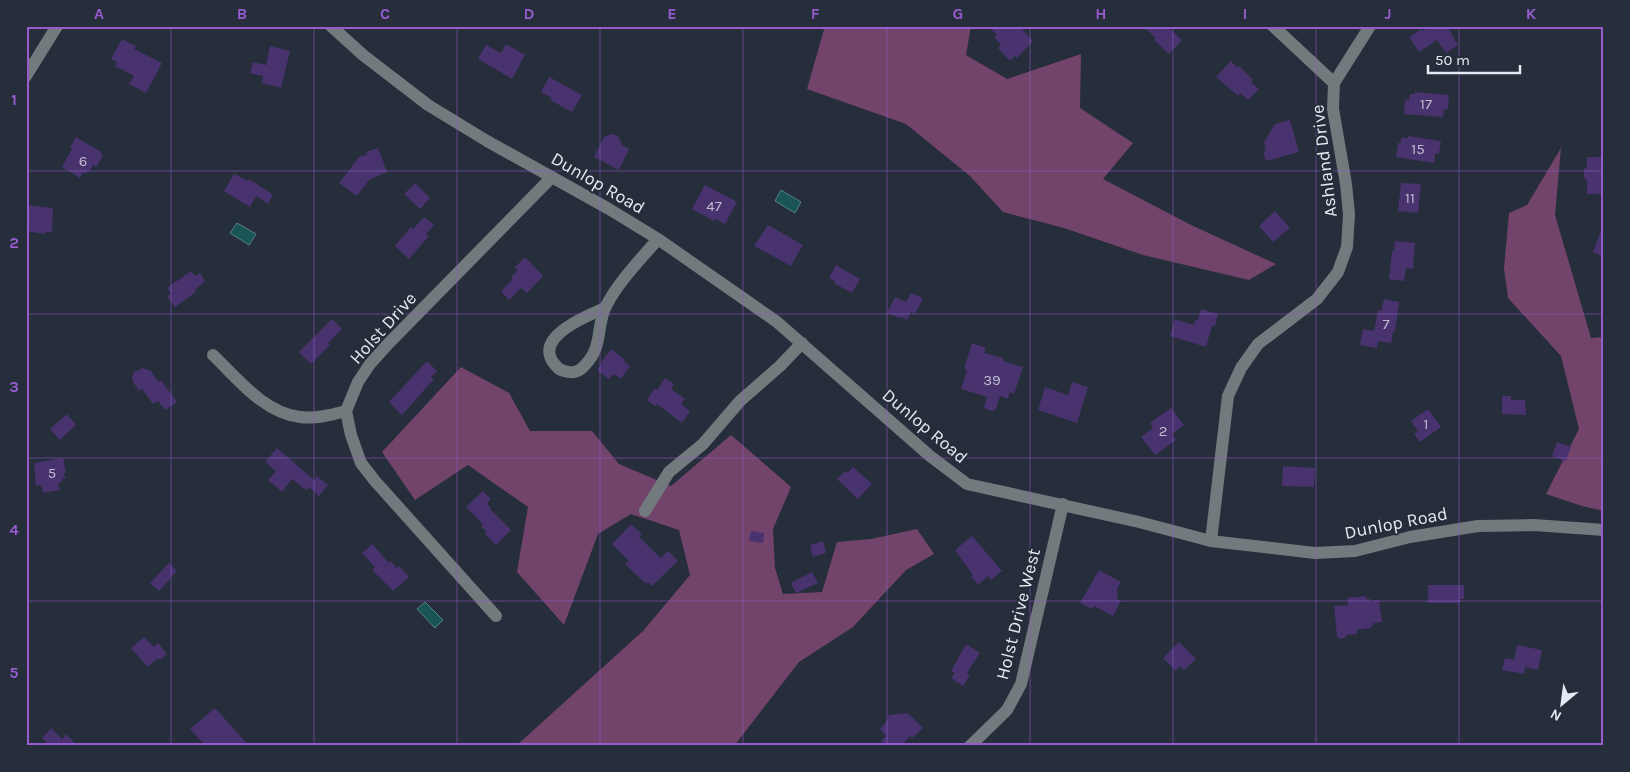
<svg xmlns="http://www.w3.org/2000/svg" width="1630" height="772" font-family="Karla,sans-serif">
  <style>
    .green { fill: #72446c }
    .water { fill: #195557; stroke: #568186 }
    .building { fill: #48336f }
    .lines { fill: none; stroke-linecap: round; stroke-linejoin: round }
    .minor { stroke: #727a7e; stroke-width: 12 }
    .grid { fill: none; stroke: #965bcc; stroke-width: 1; stroke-opacity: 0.55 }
    .labels { text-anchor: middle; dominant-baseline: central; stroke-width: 4; stroke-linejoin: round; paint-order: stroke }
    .number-label { font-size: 15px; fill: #bebcd1 }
    .street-label { font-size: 18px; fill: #e5e9f2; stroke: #262d3b }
    .neatline { fill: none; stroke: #965bcc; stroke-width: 2 }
    .grid-label { font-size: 16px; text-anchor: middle; font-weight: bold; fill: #965bcc }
  </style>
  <rect width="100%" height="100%" fill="#262d3b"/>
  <path class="green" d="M825 26H971L966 55 1007 79 1081 54 1080 108 1133 143 1103 179 1191 225 1276 264 1249 280 1143 255 1064 228 1003 212 970 176 906 124 807 89Z
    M1561 148 1555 215 1591 338 1604 337V511L1582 506 1546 494 1579 429 1561 356 1508 298 1504 268 1509 213 1527 205Z
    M461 367 509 393 530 431H592L619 464 671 486 731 435 791 487 773 529 775 568 783 594 822 592 837 542 871 539 917 529 934 554 906 570 853 627 799 662 734 746H516L644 630 690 575 679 530 631 514 598 534 564 625 517 572 528 507 468 465 415 500 382 452Z"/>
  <path class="water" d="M781 190 801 202 795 213 775 201Z
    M237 223 256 234 249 245 230 233Z
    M425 602 443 620 435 628 417 609Z"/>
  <path class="building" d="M988 26H1019L1033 41 1017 58 1015 56 1010 61 998 48 1001 45 994 37 997 35Z
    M1143 26H1167L1182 40 1169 54 1154 40 1156 38Z
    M1431 26H1447L1458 45 1446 53 1437 40 1419 52 1409 37 1422 29 1423 31Z
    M122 39 136 46 134 49 162 63 146 93 129 84 134 76 115 66 117 62 111 59Z
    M506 44 525 55 512 79 478 59 486 45 501 53Z
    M270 46 290 51 281 88 262 83 263 76 250 73 253 62 266 65Z
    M1231 61 1237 68 1239 66 1253 80 1251 82 1259 89 1248 100 1240 93 1238 96 1216 77Z
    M549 77 582 95 572 112 550 100 552 98 541 92Z
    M1415 92 1449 95 1448 109H1444L1443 117 1404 114 1405 99 1409 100 1410 94H1415Z
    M1290 120 1299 152 1266 161 1263 152 1266 151 1264 142 1275 124Z
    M613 134 618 136 622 145 629 149 619 170 594 157 604 137Z
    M1408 136 1441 141 1439 154H1435L1434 163 1396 157 1398 143H1400L1402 137 1408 138Z
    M76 137 101 152 103 156 96 167 93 165 89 172 87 171 85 174 83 172 80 178 62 167 72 149 70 148Z
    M378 148 387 172 369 180 357 196 339 183 360 156 367 155 366 152Z
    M1587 157H1604V194H1587V181L1584 177V170L1587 166Z
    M234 174 248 181 249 179 273 195 268 204 256 196 250 207 224 191Z
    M415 183 430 198 420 209 404 194Z
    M1401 183 1421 184 1418 213 1398 211Z
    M705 185 737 202 725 224 715 219 714 221 692 209Z
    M26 205 53 208 52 232H46L45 234 26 231Z
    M1275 211 1290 228 1273 242 1259 226Z
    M424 217 434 225 426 234 429 236 409 259 395 246 411 227 413 229Z
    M768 225 803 245 791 266 754 246Z
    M1603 226H1604V257L1593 252Z
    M1395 241 1415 243 1413 269 1406 268 1404 281 1389 279 1392 251H1394Z
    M525 257 543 276 527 293 521 288 509 300 501 291 513 279 511 277 518 270 515 267Z
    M836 265 860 279 852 293 834 283 835 281 829 278Z
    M191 271 195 276 200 273 205 281 195 290 196 292 175 307 167 296 171 294 167 288Z
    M911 293 923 298 915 314 911 312 907 320 901 317 900 318 887 313 895 297 906 302Z
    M1384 299 1399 302 1395 331H1393L1391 343 1378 341 1377 348 1360 345 1363 329 1374 331 1378 310 1381 311Z
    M1201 309 1218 314 1215 326H1212L1206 347 1170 336 1175 319 1194 325 1196 319 1198 320Z
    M332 319 342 329 328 343 330 345 311 364 299 352Z
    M972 343 986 348 984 353 1003 358V361L1023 367 1014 394 1010 392 1008 399 1000 396 996 409 992 411 984 408 987 397 961 389 967 370 964 369Z
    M611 349 625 360 624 361 630 366 621 379 615 374 614 376 612 375 609 379 597 370 601 365 600 364Z
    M427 361 437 371 431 377 434 379 402 415 389 402Z
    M143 368 151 371 158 382 161 380 177 402 165 410 158 401 153 404 142 389 139 391 133 382 132 377 134 372Z
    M665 378 674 384 671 389 685 399 681 404 690 411 682 423 657 404 655 406 647 400 655 388 657 390Z
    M1072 382 1088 387 1077 423 1038 410 1045 387 1068 395Z
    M1502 396H1511V400H1525L1526 415 1502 414Z
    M1171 408 1184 425 1172 434 1176 440 1155 455 1141 437 1153 428 1150 423Z
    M1428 409 1441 427 1420 442 1414 434 1418 431 1411 421Z
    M67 414 76 425 60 440 50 429Z
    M1557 442 1571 447 1566 461 1552 456Z
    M277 448 314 480 317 476 328 485 319 496 309 487 306 490 292 479 282 492 268 480 276 471 265 462Z
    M63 458 66 473H64L65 478 62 479V482L58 483 60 490 43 493 41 485 36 486 34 463Z
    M1283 466 1315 468 1314 487 1282 486Z
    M853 467 872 484 858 499 837 479 845 471 847 473Z
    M483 491 491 499 487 503 491 508 490 509 511 530 496 545 485 534 487 532 481 526 483 524 466 507Z
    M631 524 642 534 639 537 661 558 668 551 678 561 652 586 648 582 646 584 625 564 629 561 612 544Z
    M751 531 764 533 763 543 749 541Z
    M972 536 1002 571 991 580 988 576 978 585 971 576 973 575 955 550Z
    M823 541 826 553 813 557 810 545Z
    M372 544 389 563 391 561 397 568 399 566 409 577 393 591 372 570 375 567 362 553Z
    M169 563 177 571 159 591 150 583Z
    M1099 570 1121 582 1117 589 1118 600 1121 601 1113 616 1094 606 1092 609 1080 603Z
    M812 572 818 583 796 593 791 583Z
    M1428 585H1464V599H1460V603H1428Z
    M1366 596V599H1370V602L1379 600 1382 622 1374 623 1371 628 1357 630V634L1346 635 1345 638 1340 639 1337 636 1334 606 1348 605 1347 598Z
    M144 637 154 647 158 643 167 654 160 660 158 658 148 667 131 648Z
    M1179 642 1196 659 1184 670 1180 666 1176 671 1163 658Z
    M966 644 980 653 967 673 970 675 963 686 951 678 955 673 951 671Z
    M1517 645 1542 650 1538 670 1525 667 1524 674 1502 670 1505 658 1514 660Z
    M215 708 249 746H206L190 729Z
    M908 713 923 728 912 738 910 736 901 746H885L881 741 886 736 880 729 885 724 889 715Z
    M51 728 62 739 66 734 78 746H50L42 738Z"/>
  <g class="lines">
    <path class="minor" d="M331 26 363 55 428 105 487 141 609 209 658 239 777 322 930 456 967 484 1139 522 1211 541 1315 553 1355 551 1410 537 1478 526 1534 525 1604 530
      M26 76 57 26
      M1334 83 1370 26
      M605 308C589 315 543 333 550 356 551 361 555 365 559 369 570 374 578 374 586 364 603 346 596 326 606 306 619 281 640 260 658 239
      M213 355C237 378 264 413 300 417 316 419 331 415 346 411
      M645 511 669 472 703 444 740 401 780 366 802 343
      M1211 541 1228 396 1241 368 1258 344 1317 299 1338 272 1347 247 1349 214 1346 184 1333 109 1334 83 1273 26
      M496 616 375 481 361 463 351 435 346 411 358 382 370 364 388 344 552 177
      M970 746 1007 710 1021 684 1063 504"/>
  </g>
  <path class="grid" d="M171 26V746M314 26V746M457 26V746M600 26V746M743 26V746M887 26V746M1030 26V746M1173 26V746M1316 26V746M1459 26V746M26 171H1604M26 314H1604M26 458H1604M26 601H1604"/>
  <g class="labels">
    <g class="number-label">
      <text x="1426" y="104">17</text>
      <text x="1418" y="149">15</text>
      <text x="83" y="161">6</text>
      <text x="1410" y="198">11</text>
      <text x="714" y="206">47</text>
      <text x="1386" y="324">7</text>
      <text x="992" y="380">39</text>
      <text x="1426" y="424">1</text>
      <text x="1163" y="431">2</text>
      <text x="52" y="473">5</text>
    </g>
    <g class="street-label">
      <text transform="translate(1324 161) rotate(-97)">Ashland Drive</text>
      <text transform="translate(598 183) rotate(30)">Dunlop Road</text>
      <text transform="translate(383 328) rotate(-48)">Holst Drive</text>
      <text transform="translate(925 426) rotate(40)">Dunlop Road</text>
      <text transform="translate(1396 523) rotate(-11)">Dunlop Road</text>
      <text transform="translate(1018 614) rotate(-76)">Holst Drive West</text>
    </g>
  </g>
  <rect width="1630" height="772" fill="none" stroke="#262d3b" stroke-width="55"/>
  <g transform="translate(1562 704) rotate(209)" stroke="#262d3b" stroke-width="4" paint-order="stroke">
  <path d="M0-4L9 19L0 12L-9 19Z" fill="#e5e9f2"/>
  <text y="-8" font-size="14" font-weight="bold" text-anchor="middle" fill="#e5e9f2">N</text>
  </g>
  <path d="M1428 65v8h92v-8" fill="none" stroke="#e5e9f2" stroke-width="2.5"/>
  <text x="1435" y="65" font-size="15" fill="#e5e9f2" stroke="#262d3b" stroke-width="4" paint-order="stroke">50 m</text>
  <rect x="28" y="28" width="1574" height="716" class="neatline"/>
  <g class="grid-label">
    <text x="99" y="19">A</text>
    <text x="242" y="19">B</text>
    <text x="385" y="19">C</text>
    <text x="529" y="19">D</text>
    <text x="672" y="19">E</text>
    <text x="815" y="19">F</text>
    <text x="958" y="19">G</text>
    <text x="1101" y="19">H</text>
    <text x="1245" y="19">I</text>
    <text x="1388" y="19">J</text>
    <text x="1531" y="19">K</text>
    <text x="14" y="105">1</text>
    <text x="14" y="248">2</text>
    <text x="14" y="392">3</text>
    <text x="14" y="535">4</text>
    <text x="14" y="678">5</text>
  </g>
</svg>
